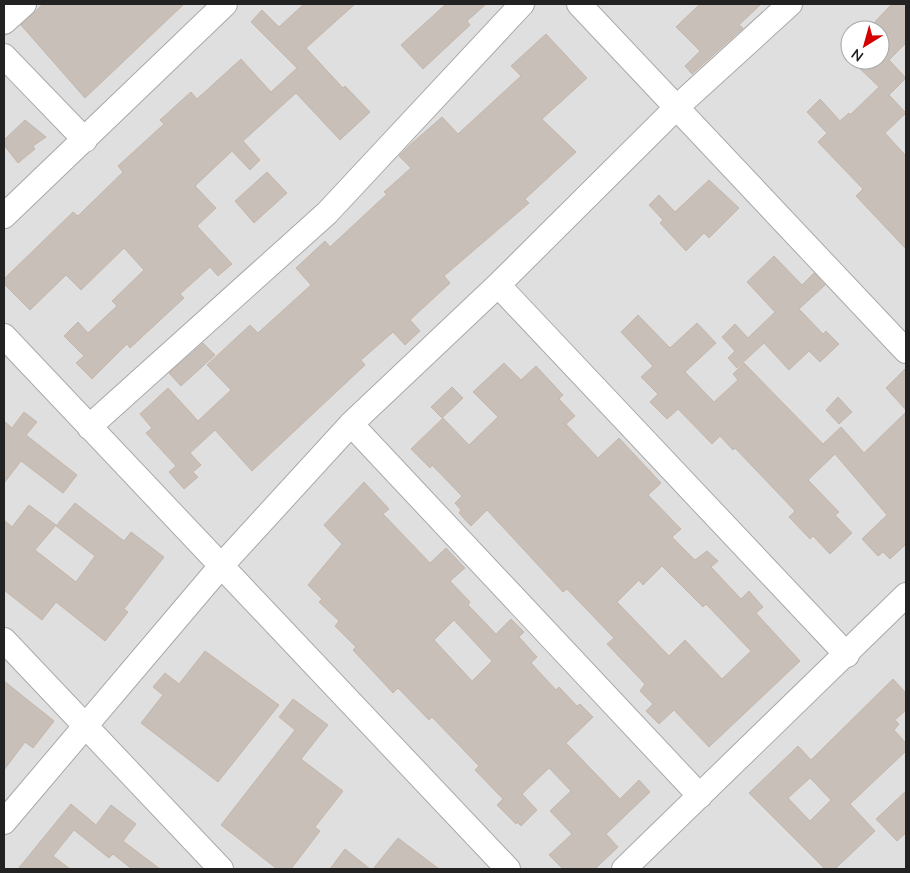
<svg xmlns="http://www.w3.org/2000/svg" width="910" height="873" font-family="Mulish,sans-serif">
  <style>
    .residential { fill: #e0dfdf; fill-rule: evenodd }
    .building { fill: #c7bfb8; stroke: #c4b6ab; fill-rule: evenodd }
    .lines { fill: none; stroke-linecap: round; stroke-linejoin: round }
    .minor-casing { stroke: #a9a9a9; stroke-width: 26 }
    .minor { stroke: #fff; stroke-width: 24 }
  </style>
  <rect width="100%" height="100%" fill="#f2efe9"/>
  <path class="residential" d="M4 4H906V869H4ZM850 30H880V60H850Z"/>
  <path class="building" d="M43 4H184L85 98 21 25Z
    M304 4H355L306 48 343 88 345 86 370 112 340 140 296 93 243 141 260 160 250 170 232 151 195 186 216 208 197 226 232 264 218 276 210 267 180 294 184 298 130 348 127 344 92 379 76 363 84 356 64 336 78 322 88 333 117 306 112 301 144 270 124 248 81 290 66 275 30 310 4 284V279L73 212 78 216 123 172 118 166 164 124 160 120 191 92 197 99 241 59 271 92 297 68 251 22 262 10 279 27Z
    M446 4H486L467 21 470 25 423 69 401 45Z
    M700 4H761L739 25 743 28 692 74 685 66 700 51 676 27Z
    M892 4H906V43L889 60 906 78 889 95 906 113 885 133 906 156V249L856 196 863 189 818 142 827 133 807 112 820 99 840 121 849 113 850 115 879 87 851 60H880V30H867Z
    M546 34 587 78 542 119 576 152 525 199 529 203 444 276 450 283 410 320 420 331 405 345 393 332 361 360 365 365 252 471 215 430 190 453 201 465 193 472 198 477 184 489 169 472 176 466 146 433 152 428 140 414 168 388 198 421 231 390 207 365 250 325 258 333 311 285 296 268 325 241 330 247 387 194 384 192 411 168 399 156 410 145 442 117 458 134 521 76 511 66Z
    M25 120 46 137 33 146 35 149 18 163 4 145V140Z
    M267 172 287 193 254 223 235 201Z
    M709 180 739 208 709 238 704 233 686 251 660 223 663 220 649 205 659 195 675 212Z
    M774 256 802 285 814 273 825 285 799 309 823 334 826 331 839 344 820 362 809 351 789 370 764 343 737 368 728 358 735 351 722 337 735 324 748 338 775 312 747 282Z
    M638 315 670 348 697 323 716 343 685 372 714 402 738 380 733 374 744 363 823 444 841 427 864 453 906 412V544L890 559 883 552 878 556 862 539 887 515 835 454 808 480 839 512 835 515 852 533 830 554 813 536 810 539 789 517 795 511 735 448 733 450 720 436 712 444 678 409 667 419 650 402 658 394 641 377 653 366 621 332Z
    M203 343 215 355 181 386 169 373Z
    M504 363 521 380 536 366 563 395 559 399 575 416 566 424 598 458 619 438 661 483 648 495 681 529 672 537 695 560 707 551 718 561 711 567 741 599 749 591 763 607 756 613 800 661 709 747 674 710 659 724 646 711 653 704 640 691 645 684 607 644 614 638 567 589 563 592 487 510 471 526 459 513 461 510 455 503 462 496 432 465 430 468 411 449 443 418 469 445 498 417 473 392ZM662 566 703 607 706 604 751 651 722 679 685 640 669 656 617 602 639 580 643 585Z
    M906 368V410L886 388Z
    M452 387 463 398 442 418 431 407Z
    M838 397 852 412 839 424 826 410Z
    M24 412 37 422 26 435 77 475 63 493 21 461 4 483V421L12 428Z
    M364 482 389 509 383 514 430 563 446 548 465 568 450 581 470 602 468 605 496 634 511 619 524 632 519 637 537 657 531 663 556 690 559 687 577 706 580 704 593 717 566 743 620 799 639 780 650 792 606 834 618 847 595 869H563L549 855 572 834 550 811 571 791 549 768 522 794 537 810 521 826 517 822 516 824 497 805 503 799 475 770 479 766 432 717 429 720 398 688 393 693 353 650 356 647 335 626 339 621 319 602 322 599 308 585 342 544 324 525ZM454 620 492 661 472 681 434 640Z
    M75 503 124 541 131 532 164 557 124 609 128 612 105 641 56 602 42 620 4 590V520L12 527 29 505 56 525 35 550 76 582 95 556 56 526Z
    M205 651 279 705 218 782 141 723 163 695 153 687 165 673 179 684Z
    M893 679 906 693V710L895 720 899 724 894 730 906 743V751L850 804 875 831 835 869H825L749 793 798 746 811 760ZM810 778 831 800 810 821 788 798Z
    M4 681 54 721 33 748 25 742 4 770Z
    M293 699 328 725 301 759 343 791 315 827 320 831 291 869H277L221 825 295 730 279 717Z
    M906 791V833L897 841 876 819Z
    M71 804 96 825 111 805 136 824 123 841 160 869H132L113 854 109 858 74 830 53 856 70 869H18Z
    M398 838 439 869H373Z
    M345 849 370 869H330Z"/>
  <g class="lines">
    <g class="minor-casing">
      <path id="minor" d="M579 4 906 351
        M4 22 24 4
        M4 56 85 140
        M4 216 225 4
        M498 285 847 655
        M4 336 508 869
        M351 424 700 796
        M89 427 327 213 522 4
        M4 640 221 869
        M4 822 221 566 351 424 498 285 677 107 790 4
        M624 869 906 595"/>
    </g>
    <use href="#minor" class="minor"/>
  </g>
  <rect width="910" height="873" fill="none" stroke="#222222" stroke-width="10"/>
  <g transform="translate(865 45) rotate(217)"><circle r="24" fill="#ffffff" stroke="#a7a7a7"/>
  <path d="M0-4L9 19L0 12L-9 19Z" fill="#d40000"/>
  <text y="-8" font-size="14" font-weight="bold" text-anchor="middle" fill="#222222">N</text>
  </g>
</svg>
